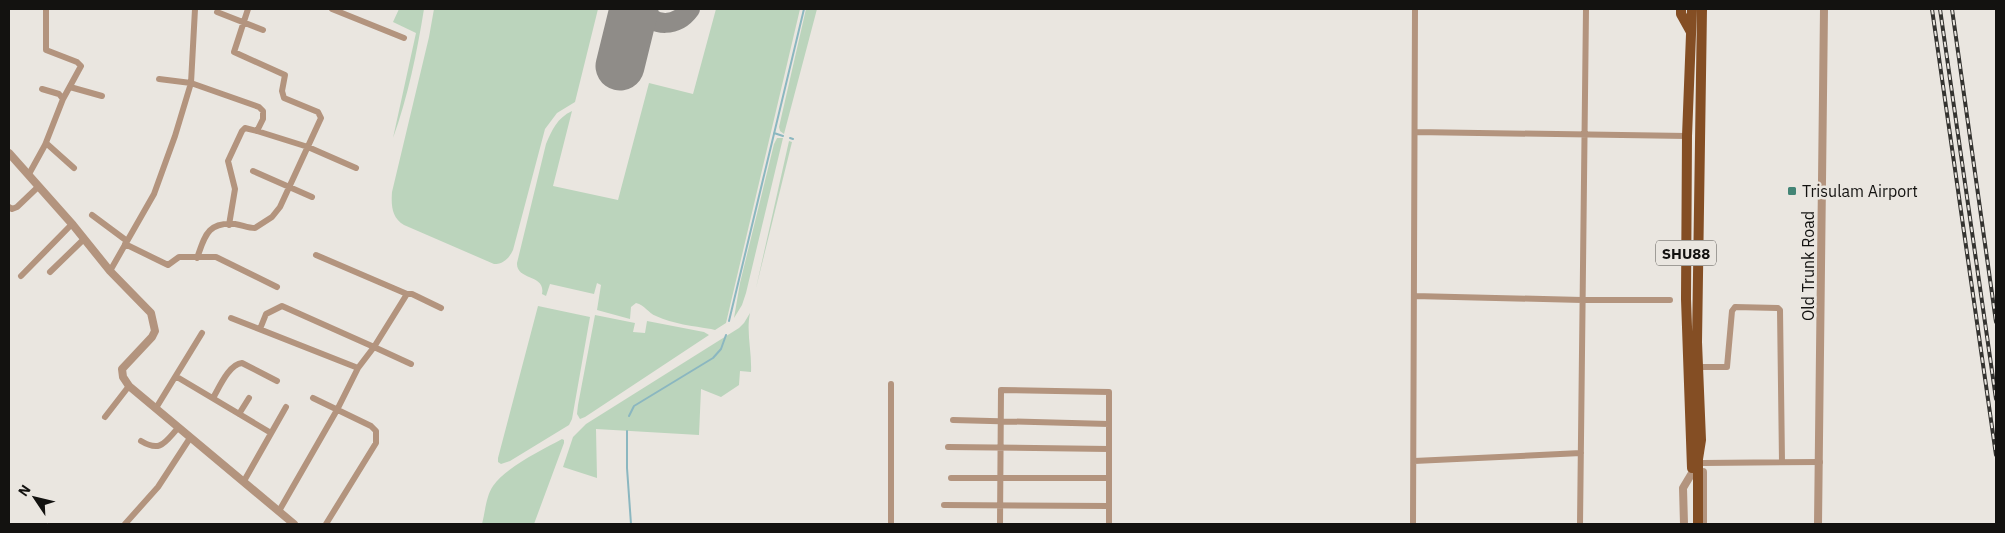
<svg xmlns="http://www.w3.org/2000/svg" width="2005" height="533" font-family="'IBM Plex Sans',sans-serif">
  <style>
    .green { fill: #bbd4bc }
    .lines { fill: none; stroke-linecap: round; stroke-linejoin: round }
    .stream { stroke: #8bb7c0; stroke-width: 2 }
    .taxiway { stroke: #8f8c88; stroke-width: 20 }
    .runway { stroke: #8f8c88; stroke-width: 49 }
    .minor { stroke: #b3947e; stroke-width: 6 }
    .tertiary { stroke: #b3947e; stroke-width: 8 }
    .primary { stroke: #844e24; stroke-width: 10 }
    .rail-casing { stroke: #343330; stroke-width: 4 }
    .rail { stroke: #eae6e0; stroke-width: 2; stroke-dasharray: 5.5; stroke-linecap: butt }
    .poi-dot { fill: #438576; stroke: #eae6e0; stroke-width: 2 }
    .labels { text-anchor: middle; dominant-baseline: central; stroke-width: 5; stroke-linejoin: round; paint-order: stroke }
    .shield { fill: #eae6e0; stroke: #54524e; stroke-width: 1 }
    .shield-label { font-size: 15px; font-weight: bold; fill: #131210 }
    .poi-label { font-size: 16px; fill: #131210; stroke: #eae6e0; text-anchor: start }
    .street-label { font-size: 16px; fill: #131210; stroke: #eae6e0 }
  </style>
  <rect width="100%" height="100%" fill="#eae6e0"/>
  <path class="green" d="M399 9H424C417 52 408 97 393 138L416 33 393 22Z
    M434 9H598L575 102 557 113 545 129 513 250C509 258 504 264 494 264L404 225C392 218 391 206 392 192L429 37Z
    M716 9H800L726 323 715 330 711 329C693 326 673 324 656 316 648 313 645 305 636 303L631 307 630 319 597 310 601 285 597 283 594 294 550 284 546 296 542 294C546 274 516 281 517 263L546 144C552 130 557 118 572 111L553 186 618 200 649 83 693 94Z
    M806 9H817L784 134 780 131 779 127Z
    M777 138H783L746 293 742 305 734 318 740 283 774 144Z
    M789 141 792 142 756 288Z
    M538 306 590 317 572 419 569 425 510 461 501 464 498 462V458Z
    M750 313C746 332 752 352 751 372L740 371 739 385 721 397 701 389 699 435 596 429 597 478 563 467 573 437 586 424 739 328 744 323Z
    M595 315 635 323 633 332 645 333 647 321 704 332 709 335 585 417 580 419 577 414 578 405Z
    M562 439 564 440V443L534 524H482C485 513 486 496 493 486 506 467 542 450 562 439Z"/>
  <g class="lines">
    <path class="stream" d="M774 133 783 136
      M790 138 793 139
      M729 321 804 9
      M629 416 634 406 713 358 721 349 726 335
      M627 431V468L631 524"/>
    <path class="taxiway" d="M641 9C654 28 677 27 690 9"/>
    <path class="runway" d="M620 66 634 9"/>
    <path class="minor" d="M46 9V50L77 62 81 66 63 99
      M332 9 404 38
      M217 12 263 30
      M159 79 191 83 259 107 263 111V119L257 131 245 128 242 131 228 161 235 189 229 225
      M70 87 102 96
      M257 131 308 147 356 168
      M1415 132 1687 136
      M46 143 74 168
      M253 171 312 197
      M29 174 45 145 63 99 59 94 42 89
      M9 207 12 209 17 207 39 186
      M92 215 127 241
      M125 244 168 265 179 257H216L277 287
      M316 255 407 294
      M197 258C205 236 207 222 235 224 242 225 248 228 255 228L272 217 280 207 321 118 318 112 284 98 282 91 285 75 234 52 248 9
      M110 271 154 194 175 136 191 83 195 9
      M50 272 84 239
      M21 276 72 224
      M1414 296 1582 300H1670
      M231 318 358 368
      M260 329 266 314 282 306 374 347 358 368 337 410 279 511
      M411 364 374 347 407 294H412L441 308
      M1698 367H1727L1732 311 1735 307 1778 308 1780 310 1782 462
      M177 377 271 433
      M213 398C219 388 229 364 242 363L277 381
      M313 398 371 426 376 431V443L326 524
      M156 408 202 333
      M239 414 249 398
      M105 417 129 386
      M953 420 1109 424
      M141 441C161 453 165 442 178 428
      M948 447 1109 449
      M1414 461 1581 453
      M1703 463 1820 462
      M951 478H1109
      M244 481 286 407
      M944 505 1109 506
      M125 524 158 487 190 438
      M891 524V384
      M1000 524 1001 390 1109 392V524
      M1413 524 1415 9
      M1580 524 1586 9"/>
    <path class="tertiary" d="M9 153 73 225 110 271 151 313 155 331 152 337 122 369 123 377 129 386 294 524
      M1703 472V524
      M1684 524 1683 488 1692 473
      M1818 524 1824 9"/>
    <path class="primary" d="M1681 9V14L1691 32
      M1692 468 1686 299 1687 136 1692 9
      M1698 524V459L1701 440 1697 342 1702 9"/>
    <g class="rail-casing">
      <path id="rail" d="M1932 9 1996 455
        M1940 9 1996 399
        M1952 9 1996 322"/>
    </g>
    <use href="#rail" class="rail"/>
  </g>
  <rect class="poi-dot" x="1787" y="186" width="10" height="10" rx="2.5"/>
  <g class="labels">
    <rect class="shield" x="1656" y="240.5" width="60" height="25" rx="4"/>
    <g class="shield-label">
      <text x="1686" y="253">SHU88</text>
    </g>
    <g class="poi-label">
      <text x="1802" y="191">Trisulam Airport</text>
    </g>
    <g class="street-label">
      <text transform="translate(1808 266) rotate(-90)">Old Trunk Road</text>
    </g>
  </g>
  <rect width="2005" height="533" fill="none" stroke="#131210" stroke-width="20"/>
  <g transform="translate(35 498) rotate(305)" stroke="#eae6e0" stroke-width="4" paint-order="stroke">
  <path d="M0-4L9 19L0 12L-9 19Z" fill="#131210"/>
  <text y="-8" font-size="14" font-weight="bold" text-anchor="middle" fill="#131210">N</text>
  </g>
</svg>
